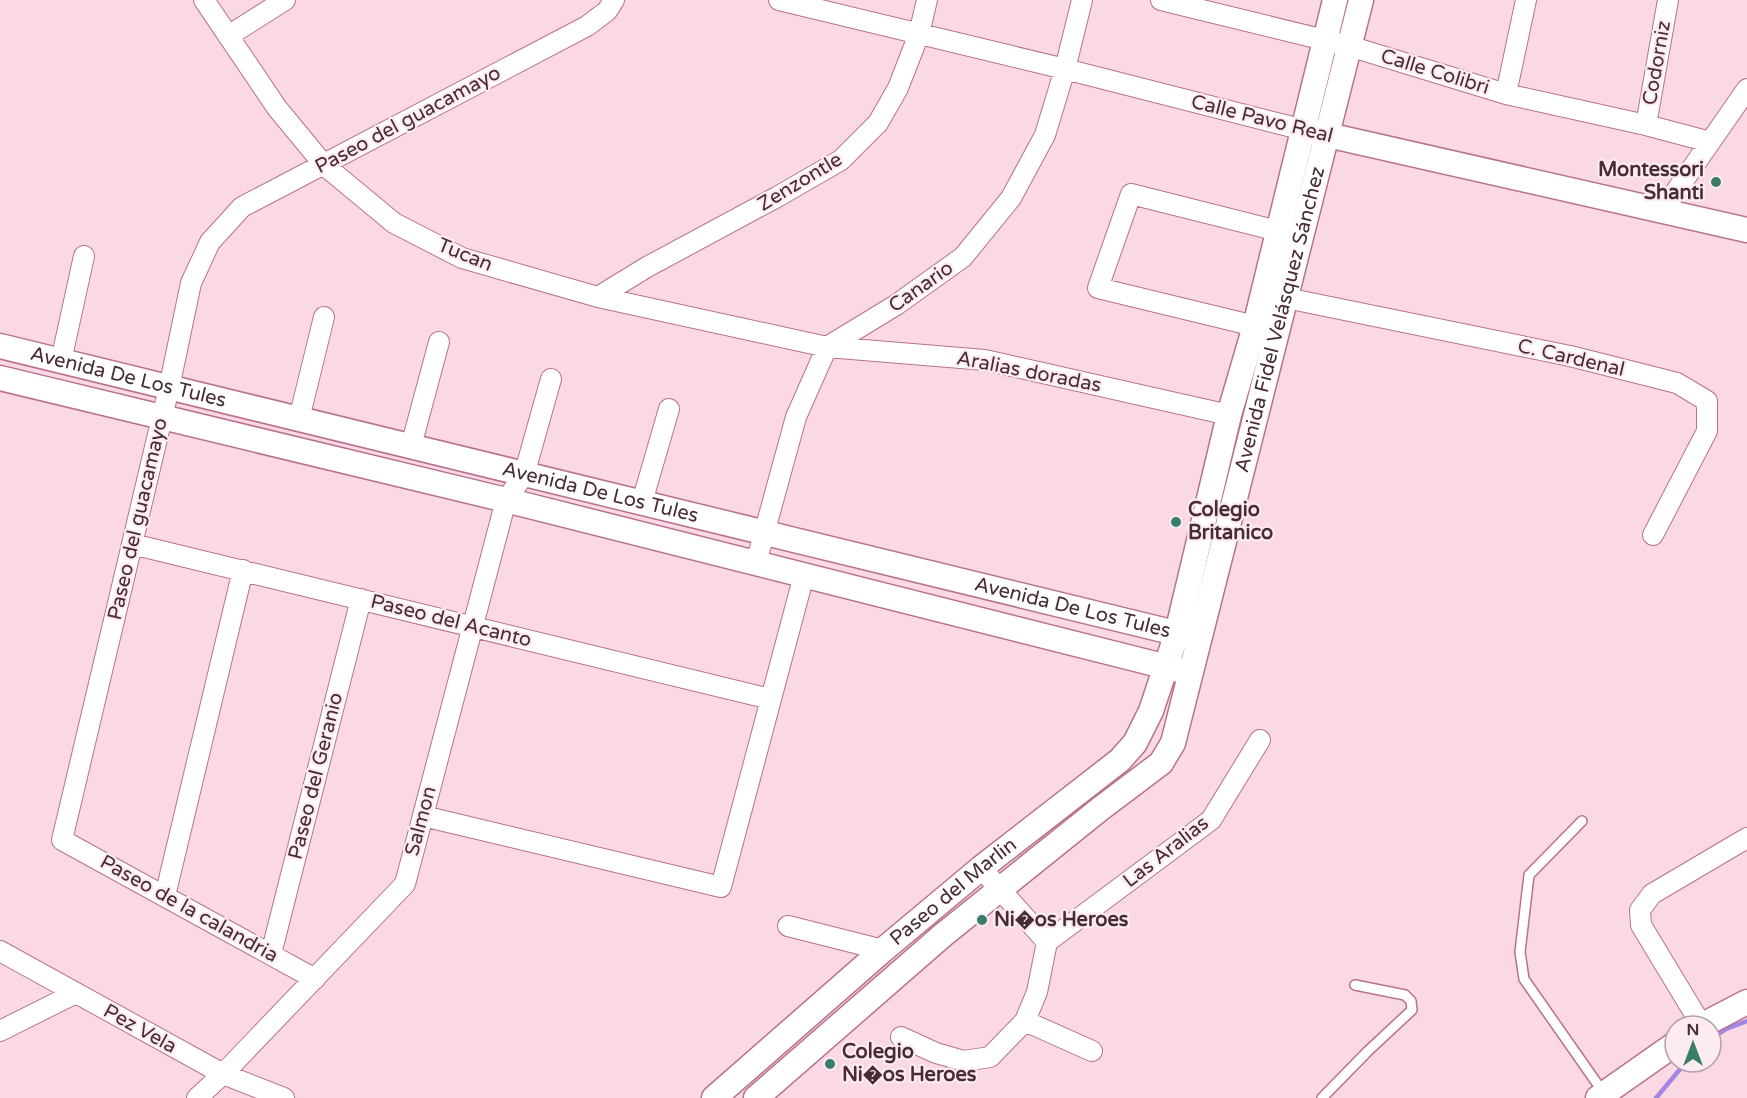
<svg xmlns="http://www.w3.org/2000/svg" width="1747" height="1098" font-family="'Varela Round',sans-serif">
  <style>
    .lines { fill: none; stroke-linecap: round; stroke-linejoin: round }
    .stream { stroke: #a187e3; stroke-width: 4.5 }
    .service-casing { stroke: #ba718d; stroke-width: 12 }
    .minor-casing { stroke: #ba718d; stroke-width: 22 }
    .tertiary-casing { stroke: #ba718d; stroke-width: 27 }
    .service { stroke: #fff; stroke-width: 9 }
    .minor { stroke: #fff; stroke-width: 20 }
    .tertiary { stroke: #fff; stroke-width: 24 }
    .poi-dot { fill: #3a7c6c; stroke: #fcebf0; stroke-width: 2 }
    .labels { text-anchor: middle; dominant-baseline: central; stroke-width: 4.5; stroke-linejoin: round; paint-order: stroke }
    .street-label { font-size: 20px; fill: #492b36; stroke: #fcebf0 }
    .poi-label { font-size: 20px; font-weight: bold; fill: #492b36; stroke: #fcebf0; text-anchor: start }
  </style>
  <rect width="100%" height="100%" fill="#fad9e4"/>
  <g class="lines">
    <path class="stream" d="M1711 1039 1726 1029 1747 1021
      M1656 1098 1686 1062"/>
    <g class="service-casing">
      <path id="service" d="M1582 821 1529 875 1520 952 1524 979 1603 1092
        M1322 1098 1368 1051 1412 1010 1411 1001 1405 995 1355 985"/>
    </g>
    <g class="minor-casing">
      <path id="minor" d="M204 0 277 108 324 165 394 223 462 258 598 297 827 347 985 360 1229 415
        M779 0 1065 69 1304 130
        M1161 0 1349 46 1506 94 1646 125 1710 142
        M228 36 285 0
        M1506 94 1526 0
        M1646 125 1668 0
        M1663 210 1747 89
        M598 297 647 267 777 197 841 160 878 123 898 88 919 34 927 0
        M1286 298 1570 356 1677 383 1707 401V431L1653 535
        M1255 326 1098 288 1131 194 1278 231
        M61 361 84 256
        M299 419 324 317
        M411 446 439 342
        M642 502 669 409
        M132 544 770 699
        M756 563 796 417 827 347 896 305 963 257 1011 198 1045 135 1065 69 1082 0
        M423 816 721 887 804 575
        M981 868 1047 942
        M165 896 243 570
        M788 926 883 950
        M0 951 223 1074 284 1098
        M271 954 361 599
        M315 979 62 840 169 388 191 283 210 242 242 207 587 26 607 11 614 0
        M1025 1021 1092 1051
        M1702 1026 1641 925 1640 910 1652 894 1747 838
        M0 1031 76 993
        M901 1037 936 1053 964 1061 990 1057 1025 1021 1037 992 1047 942 1211 820 1260 740
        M197 1098 223 1074 405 884 506 500 524 475 551 379"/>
    </g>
    <g class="tertiary-casing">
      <g id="tertiary">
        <path d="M1310 131 1747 230"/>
        <path id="s1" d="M0 346 1192 637"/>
        <path d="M0 378 506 500 1183 671"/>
        <path d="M1701 1026 1747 1002"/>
        <path id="s2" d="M714 1098 883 950 981 868 1120 760 1135 743 1151 711 1177 633 1229 415 1255 326 1335 0"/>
        <path id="s3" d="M756 1098 943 935 1100 809 1161 763 1173 743 1361 0"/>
        <path d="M1598 1098 1675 1044"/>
      </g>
    </g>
    <use href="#service" class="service"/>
    <use href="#minor" class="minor"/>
    <use href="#tertiary" class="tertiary"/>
  </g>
  <g class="poi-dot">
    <circle cx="1716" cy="182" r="6"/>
    <circle cx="1176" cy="522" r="6"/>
    <circle cx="982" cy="920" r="6"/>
    <circle cx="830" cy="1064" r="6"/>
  </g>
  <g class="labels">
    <g class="street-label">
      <text transform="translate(1657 63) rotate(-80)">Codorniz</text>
      <text transform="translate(1435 72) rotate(17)">Calle Colibri</text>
      <text transform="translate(1262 119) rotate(14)">Calle Pavo Real</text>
      <text transform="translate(408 120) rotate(-28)">Paseo del guacamayo</text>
      <text transform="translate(800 182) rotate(-31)">Zenzontle</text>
      <text transform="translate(465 255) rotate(22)">Tucan</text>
      <text transform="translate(921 287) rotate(-35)">Canario</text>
      <text stroke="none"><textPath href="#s3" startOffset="986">Avenida Fidel Velásquez Sánchez</textPath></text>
      <text transform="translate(1571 358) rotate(13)">C. Cardenal</text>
      <text transform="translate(1029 372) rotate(11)">Aralias doradas</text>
      <text stroke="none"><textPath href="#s1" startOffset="132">Avenida De Los Tules</textPath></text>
      <text stroke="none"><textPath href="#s1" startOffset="618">Avenida De Los Tules</textPath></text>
      <text transform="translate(138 519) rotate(-77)">Paseo del guacamayo</text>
      <text stroke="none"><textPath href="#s1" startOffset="1104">Avenida De Los Tules</textPath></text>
      <text transform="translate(451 621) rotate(14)">Paseo del Acanto</text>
      <text transform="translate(316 776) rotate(-76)">Paseo del Geranio</text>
      <text transform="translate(421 821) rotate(-75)">Salmon</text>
      <text transform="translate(1166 852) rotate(-38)">Las Aralias</text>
      <text stroke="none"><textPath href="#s2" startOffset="316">Paseo del Marlin</textPath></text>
      <text transform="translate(189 909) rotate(29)">Paseo de la calandria</text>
      <text transform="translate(140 1029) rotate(29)">Pez Vela</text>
    </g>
    <g class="poi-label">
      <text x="1704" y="170" text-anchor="end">Montessori<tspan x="1704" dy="23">Shanti</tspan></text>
      <text x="1188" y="510">Colegio<tspan x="1188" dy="23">Britanico</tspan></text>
      <text x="994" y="920">Ni�os Heroes</text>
      <text x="842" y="1052">Colegio<tspan x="842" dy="23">Ni�os Heroes</tspan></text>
    </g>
  </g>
  <g transform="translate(1693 1044)"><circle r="28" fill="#fcebf0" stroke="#b49ea6" stroke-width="1.5"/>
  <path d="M0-4.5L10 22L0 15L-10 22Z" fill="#3a7c6c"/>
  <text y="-9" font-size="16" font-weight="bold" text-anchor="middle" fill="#492b36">N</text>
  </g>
</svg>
